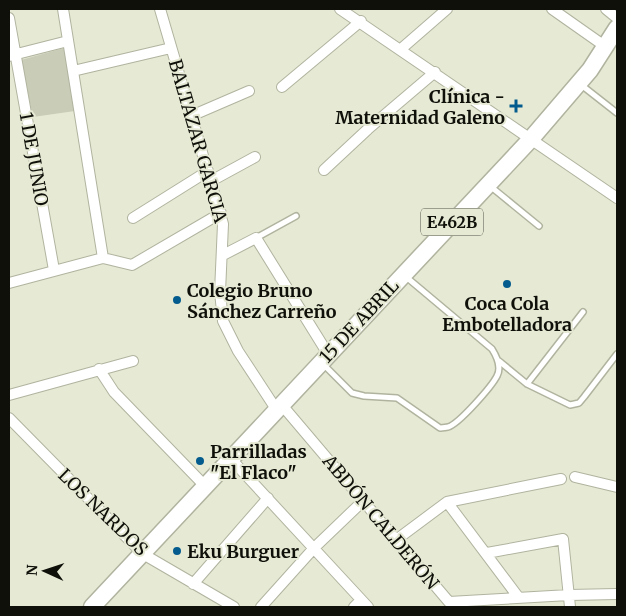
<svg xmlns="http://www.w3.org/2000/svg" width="626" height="616" font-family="Merriweather,serif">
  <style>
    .green { fill: #c9cdb8 }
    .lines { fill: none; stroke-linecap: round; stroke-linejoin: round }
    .service-casing { stroke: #b0b49f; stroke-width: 8 }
    .minor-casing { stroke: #b0b49f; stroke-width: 12 }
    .primary-casing { stroke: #b0b49f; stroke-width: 19 }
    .service { stroke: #fff; stroke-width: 5 }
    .minor { stroke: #fff; stroke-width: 10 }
    .primary { stroke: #fff; stroke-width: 16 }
    .poi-dot { fill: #045b8d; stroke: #e6ead4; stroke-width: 2 }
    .labels { text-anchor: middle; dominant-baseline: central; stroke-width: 4; stroke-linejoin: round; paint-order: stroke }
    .shield { fill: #e6ead4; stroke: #505146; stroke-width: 1 }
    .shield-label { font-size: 16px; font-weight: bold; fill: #0f1009 }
    .poi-label { font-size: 18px; font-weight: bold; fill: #0f1009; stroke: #e6ead4; text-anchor: start }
    .street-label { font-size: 18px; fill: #0f1009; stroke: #e6ead4 }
  </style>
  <rect width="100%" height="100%" fill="#e6ead4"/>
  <path class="green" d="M64 48 75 111 33 117 21 60Z"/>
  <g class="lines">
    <g class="service-casing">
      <path id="service" d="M580 84 617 113
        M490 186 539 226
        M256 238 296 216
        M499 361 527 384 570 405 579 403 584 397 617 354
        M322 363 352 393 364 396 397 398 440 428C441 428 448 427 448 427 459 424 492 386 497 376 502 367 497 357 492 349L405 276
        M527 384 583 312"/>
    </g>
    <g class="minor-casing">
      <path id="minor" d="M63 9 103 258
        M160 9 223 224 220 292 223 321 238 351 276 409
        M340 9 617 198
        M552 9 606 47
        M606 9 617 18
        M9 18 54 270
        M401 49 447 9
        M9 56 68 41
        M73 71 171 48
        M282 87 361 21
        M191 116 249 91
        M324 170 368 129 435 72
        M211 181 255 157
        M133 218 208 171
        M223 255 256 238 328 354
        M9 283 103 258 132 265 221 213
        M99 369 114 392 205 486
        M9 395 133 361
        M281 404 449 602
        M9 418 143 554 234 607
        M231 459 368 607
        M575 477 617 487
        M447 502 561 479
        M396 540 447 502 519 598
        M487 553 563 539 570 607
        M193 584 268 498
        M449 602 569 595 617 594
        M261 607 314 548 363 501
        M354 607 361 600"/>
    </g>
    <g class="primary-casing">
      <path id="primary" d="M92 607 530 140 590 70 617 28"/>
    </g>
    <use href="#service" class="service"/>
    <use href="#minor" class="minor"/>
    <use href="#primary" class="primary"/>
  </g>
  <g class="poi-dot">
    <path d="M513.5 98.5h5v5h5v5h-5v5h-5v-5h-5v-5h5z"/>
    <circle cx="507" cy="284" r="5"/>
    <circle cx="177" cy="300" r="5"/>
    <circle cx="200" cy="461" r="5"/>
    <circle cx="177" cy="551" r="5"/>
  </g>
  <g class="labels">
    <rect class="shield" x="421" y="208.5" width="62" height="27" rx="4"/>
    <g class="shield-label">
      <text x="452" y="222">E462B</text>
    </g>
    <g class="poi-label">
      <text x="505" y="96" text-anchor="end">Clínica -<tspan x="505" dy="21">Maternidad Galeno</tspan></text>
      <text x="187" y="290">Colegio Bruno<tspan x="187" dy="21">Sánchez Carreño</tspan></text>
      <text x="507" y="303" text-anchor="middle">Coca Cola<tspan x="507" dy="21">Embotelladora</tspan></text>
      <text x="210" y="451">Parrilladas<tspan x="210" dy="21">"El Flaco"</tspan></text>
      <text x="187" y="551">Eku Burguer</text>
    </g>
    <g class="street-label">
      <text transform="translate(198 141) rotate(74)">BALTAZAR GARCIA</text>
      <text transform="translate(34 159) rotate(80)">1 DE JUNIO</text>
      <text transform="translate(359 321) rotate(-47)">15 DE ABRIL</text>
      <text transform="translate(103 512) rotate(44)">LOS NARDOS</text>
      <text transform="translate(381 522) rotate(50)">ABDÓN CALDERÓN</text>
    </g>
  </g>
  <rect width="626" height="616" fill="none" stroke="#0f1009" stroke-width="20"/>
  <g transform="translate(45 571) rotate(273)" stroke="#e6ead4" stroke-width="4" paint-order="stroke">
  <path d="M0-4L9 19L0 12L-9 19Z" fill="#0f1009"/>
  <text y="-8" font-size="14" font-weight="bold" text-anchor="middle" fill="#0f1009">N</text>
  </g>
</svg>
